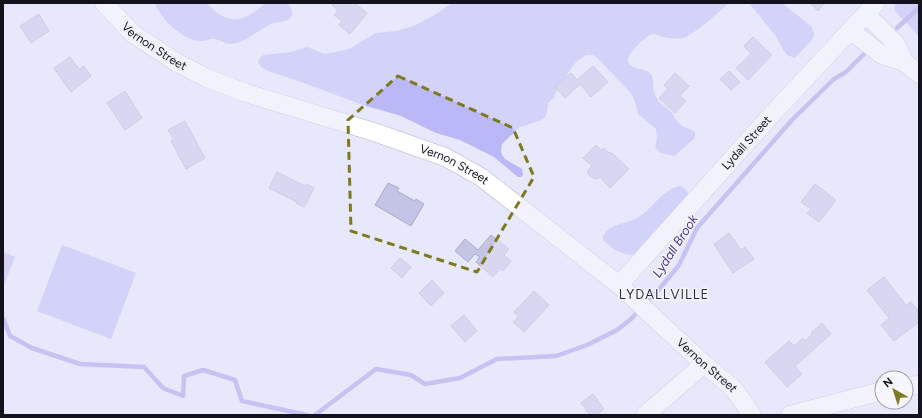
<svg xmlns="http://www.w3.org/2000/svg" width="922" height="418" font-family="Figtree,sans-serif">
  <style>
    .green { fill: #bbb8f7 }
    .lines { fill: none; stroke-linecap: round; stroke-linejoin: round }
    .stream { stroke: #9d96ea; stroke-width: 4.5 }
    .building { fill: #c4c4e4; stroke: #acaccb }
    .minor-casing { stroke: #b5b4d4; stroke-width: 19 }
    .minor { stroke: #fff; stroke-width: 18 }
    .marked { fill: none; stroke: #7e791f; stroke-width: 3; stroke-dasharray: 8 5; stroke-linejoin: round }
    .labels { text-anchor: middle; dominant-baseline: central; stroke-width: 3; stroke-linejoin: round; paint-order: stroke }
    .street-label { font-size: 12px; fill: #13121d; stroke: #f7f6fd }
    .water-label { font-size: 13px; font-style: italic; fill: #493797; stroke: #f7f6fd }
    .neighbourhood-label { font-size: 13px; letter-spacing: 1px; fill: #2b2a43; stroke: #f7f6fd }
  </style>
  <rect width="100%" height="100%" fill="#e8e8fc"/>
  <path class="green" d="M155 3C163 3 201 1 205 3 210 5 214 11 219 14 236 26 253 15 265 3H288C291 7 294 13 291 17 287 23 277 21 271 24 261 29 244 42 233 44 226 45 221 40 215 39 210 38 205 42 200 41 183 40 160 19 155 3Z
    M452 3H729C715 15 702 28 686 37 680 40 669 38 662 37 659 36 656 34 653 34 647 34 626 55 628 61 631 71 645 67 651 74 655 79 652 86 654 92 657 102 664 105 671 112 674 116 676 121 680 124 684 128 689 128 694 131L695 133V138L674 156 661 153 655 148 657 139 656 129 638 114 635 102 631 93 594 55H586L575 63 557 89 554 97 548 103 547 113 545 118 539 121 520 127 502 144 501 150 502 155 505 159 522 169 523 175 521 177H518L494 157 460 140 436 133 401 116 360 104 304 83 268 71 261 67 258 63 260 58 263 55 291 52 307 47 325 54 349 49 376 33 395 31 414 26 436 14Z
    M749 3H782L811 26 813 30 814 35 812 40 795 58 787 55 784 51 775 35Z
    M896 3H919V36L894 10Z
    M680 186 685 189 688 193 685 199 635 254C625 258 610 247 603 240 602 225 627 224 637 218 652 210 662 189 680 186Z
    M62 245 136 273 111 339 37 311Z
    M3 252 15 257 3 287Z"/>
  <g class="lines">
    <path class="stream" d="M897 28 919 8
      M645 304 661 287 679 265 697 228 792 120 834 79 846 72 864 54
      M3 318 10 336 32 348 80 364 144 367 163 388 183 396 184 376 203 370 235 380 242 401 307 415
      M315 415 376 369 411 375 425 384 460 378 497 359 556 356 587 345 617 330 631 319 640 309"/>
  </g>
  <path class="building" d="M334 3H355L367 13 350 34 339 25 342 21 334 15 338 11 332 5Z
    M810 3H825L818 11Z
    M39 14 49 31 31 43 20 26Z
    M753 37 772 55 748 80 736 68 751 54 744 46Z
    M70 57 79 69 84 66 91 76 71 92 54 68Z
    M593 66 608 82 591 97 580 84 565 98 555 87 571 73 577 80Z
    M729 71 740 82 731 90 720 79Z
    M675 73 689 86 680 96 686 101 675 113 659 98 668 89 664 85Z
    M125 91 142 118 125 130 107 103Z
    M185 121 205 158 186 169 171 141 174 140 168 130Z
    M596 145 601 150 604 148 608 152 613 154 629 169 610 188 600 177 598 179 593 178 588 174V170L592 166 583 158Z
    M277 172 305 186 306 184 314 188 304 207 296 203 297 202 269 188Z
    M388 183 399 188 397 191 415 201 416 199 424 204 411 226 375 205Z
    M815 184 836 200 819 222 807 213 811 209 801 202Z
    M729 233 741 250 745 247 754 259 733 273 714 244Z
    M491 235 509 249 504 255 511 261 503 271 500 268 493 277 476 262 480 257 475 254 468 262 455 251 465 239 478 250Z
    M400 258 411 267 402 278 391 268Z
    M884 277 906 305 911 302 919 312V322L894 341 881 325 889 318 867 290Z
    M432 280 444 293 431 306 419 293Z
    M534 291 549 305 524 332 513 322 519 316 514 312Z
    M464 315 477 331 465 342 451 326Z
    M822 323 831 334 795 366 802 374 787 387 765 362 789 341 794 346 803 338 805 341 813 334 811 333Z
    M593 394 604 409 596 415H590L581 403Z"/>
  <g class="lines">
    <g class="minor-casing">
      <g id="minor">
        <path id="s1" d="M104 3 132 33 176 62 207 78 243 92 374 132 445 157 481 177 619 285 704 364 733 388 752 415"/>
        <path d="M866 14 896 44 904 62"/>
        <path d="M851 31 882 55 904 62 919 74"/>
        <path id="s2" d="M619 285 775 111 876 3"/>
        <path d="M906 386 919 385"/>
        <path d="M645 415 704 364"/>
        <path d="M790 415 882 391"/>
      </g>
    </g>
    <use href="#minor" class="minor"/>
  </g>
  <path d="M0 0H922V418H0ZM398 76 513 128 534 177 477 272 351 231 348 120Z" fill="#e8e8fc" fill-opacity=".55" fill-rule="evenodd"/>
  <path class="marked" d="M398 76 513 128 534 177 477 272 351 231 348 120Z"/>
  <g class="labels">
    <g class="street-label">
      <text stroke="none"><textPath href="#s1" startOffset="67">Vernon Street</textPath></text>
      <text stroke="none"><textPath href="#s2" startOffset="191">Lydall Street</textPath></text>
      <text stroke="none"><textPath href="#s1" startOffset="391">Vernon Street</textPath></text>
      <text stroke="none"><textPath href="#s1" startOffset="715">Vernon Street</textPath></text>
    </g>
    <g class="water-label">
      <text transform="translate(675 246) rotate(-57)">Lydall Brook</text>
    </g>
    <g class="neighbourhood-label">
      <text x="664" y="294">LYDALLVILLE</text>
    </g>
  </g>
  <rect width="922" height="418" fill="none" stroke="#13121d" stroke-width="8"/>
  <g transform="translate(894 390) rotate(321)"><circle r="19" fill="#f7f6fd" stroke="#9c9ba3"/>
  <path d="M0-3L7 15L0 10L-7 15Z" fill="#7e791f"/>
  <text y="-6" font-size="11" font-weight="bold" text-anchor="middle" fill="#13121d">N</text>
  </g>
</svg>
